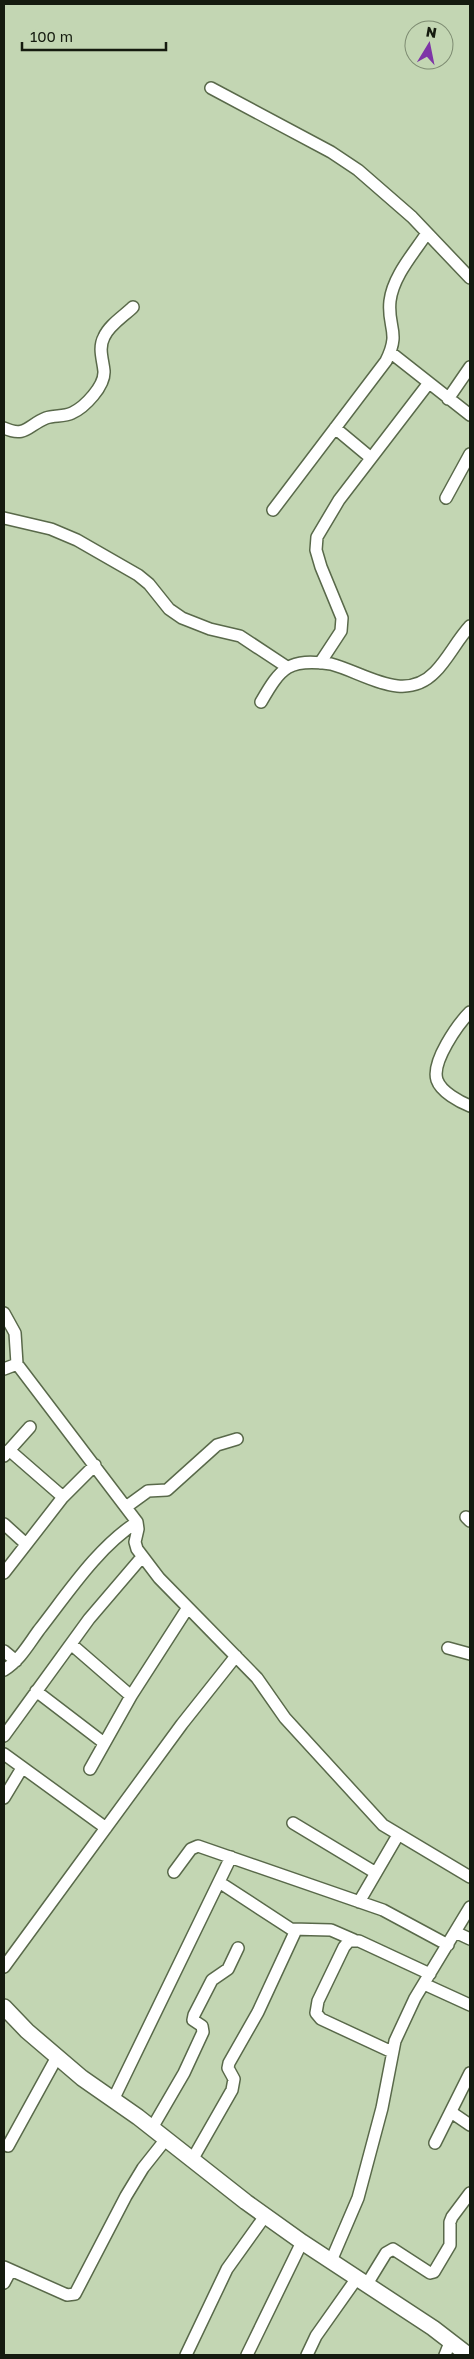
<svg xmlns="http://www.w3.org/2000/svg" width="474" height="2359" font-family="'Golos Text',sans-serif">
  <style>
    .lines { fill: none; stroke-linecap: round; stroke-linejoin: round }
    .minor-casing { stroke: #59694a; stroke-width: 14 }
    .tertiary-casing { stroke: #59694a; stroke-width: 18 }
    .minor { stroke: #fff; stroke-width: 11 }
    .tertiary { stroke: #fff; stroke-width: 15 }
  </style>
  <rect width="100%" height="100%" fill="#c3d6b3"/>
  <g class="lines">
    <g class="minor-casing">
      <path id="minor" d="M211 88 331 152 358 170 412 217 470 278
        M390 352 470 415
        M448 399 470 367
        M4 428C26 438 28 425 46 418 54 415 64 417 72 413 85 407 105 386 104 371 103 360 98 348 104 337 109 325 124 316 133 307
        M335 428 371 458
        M446 498 470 454
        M273 510 386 361C401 331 387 328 390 301 393 276 414 253 427 233
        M4 518 51 529 77 540 138 575 149 584 169 609 182 618 210 629 240 636 287 667
        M320 663 341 631 342 618 321 567 316 550 317 537 339 500 428 384
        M261 702C281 667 289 658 331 664 365 673 404 704 435 672 448 659 457 640 470 626
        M470 1012C458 1024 431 1062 437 1080 441 1092 460 1102 470 1106
        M4 1313 15 1333 17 1364 137 1522 138 1529 135 1542 137 1549 159 1578 257 1678 285 1718 383 1825 470 1877
        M4 1369 17 1364
        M9 1450 63 1497
        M4 1456 30 1427
        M126 1507 148 1491 167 1490 217 1445 237 1439
        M466 1517 470 1521
        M4 1524 26 1544
        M4 1573 63 1497 95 1465
        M71 1644 131 1696
        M448 1648 470 1654
        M4 1651 16 1661
        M4 1670C20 1660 28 1645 39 1630 68 1593 97 1548 137 1522
        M36 1691 104 1743
        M4 1736 89 1619 142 1557
        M4 1754 106 1828
        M90 1769 131 1696 187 1609
        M4 1798 22 1768
        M293 1823 376 1873
        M174 1872 191 1849 198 1846 383 1910 448 1945
        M219 1882 291 1929 331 1930 354 1940
        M359 1902 398 1835
        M455 1932 470 1939
        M4 1967 182 1724 236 1656
        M424 1984 470 2005
        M392 2052 321 2019 316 2013 318 2001 344 1947 349 1941H359L430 1974
        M113 2100 231 1857
        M451 2112 470 2125
        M152 2128 184 2073 203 2032 202 2026 193 2020 194 2015 212 1980 228 1969 238 1948
        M435 2143 470 2073
        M8 2146 57 2057
        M192 2160 232 2090 234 2079 228 2068 229 2063 258 2012 296 1930
        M331 2261 358 2198 382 2108 395 2041 415 1998 470 1907
        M4 2267 67 2295 75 2294 126 2196 143 2168 166 2139
        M4 2283 11 2270
        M367 2284 386 2253 393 2249 430 2273 434 2272 450 2245V2222L452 2217 470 2193
        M186 2355 227 2269 265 2216
        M247 2355 302 2242
        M307 2355 316 2336 357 2278
        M445 2355 451 2340"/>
    </g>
    <g class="tertiary-casing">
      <path id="tertiary" d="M4 2007 27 2031 82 2078 138 2117 246 2202 302 2242 433 2328 468 2355"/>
    </g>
    <use href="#minor" class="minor"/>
    <use href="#tertiary" class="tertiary"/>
  </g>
  <rect width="474" height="2359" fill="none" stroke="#151b0f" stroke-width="10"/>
  <g transform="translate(429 45) rotate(10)"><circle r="24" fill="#c3d6b3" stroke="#7d8b71"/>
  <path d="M0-4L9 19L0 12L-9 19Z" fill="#7e34a7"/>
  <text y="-8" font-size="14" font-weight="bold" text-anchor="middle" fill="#151b0f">N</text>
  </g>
  <path d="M22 42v8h144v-8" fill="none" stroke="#151b0f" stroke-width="2.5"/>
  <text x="30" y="42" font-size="15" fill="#151b0f" stroke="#c3d6b3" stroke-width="4" paint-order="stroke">100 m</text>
</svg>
